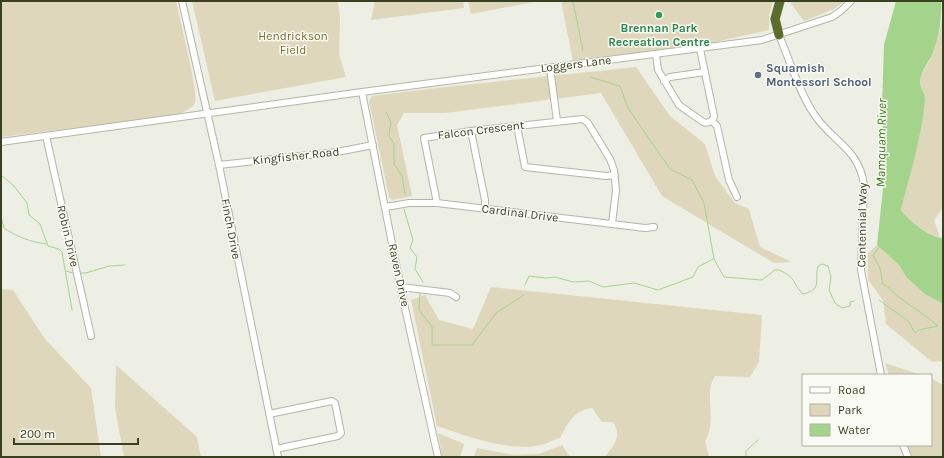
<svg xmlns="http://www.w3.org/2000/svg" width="944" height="458" font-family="Karla,sans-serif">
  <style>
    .green { fill: #dfd7bc }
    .water { fill: #a4d48b }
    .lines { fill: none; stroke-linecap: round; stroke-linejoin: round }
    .stream { stroke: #a4d48b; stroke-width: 1 }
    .minor-casing { stroke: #b3b6a6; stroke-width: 8 }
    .highway-casing { stroke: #c8cac1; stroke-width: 10 }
    .minor { stroke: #fff; stroke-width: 6 }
    .highway { stroke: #5a6d2d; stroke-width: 9 }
    .leisure-dot { fill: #2e9e5b; stroke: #fafaf5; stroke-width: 1.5 }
    .service-dot { fill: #5c6f8a; stroke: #fafaf5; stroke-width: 1.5 }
    .labels { text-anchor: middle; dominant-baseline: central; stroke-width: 3; stroke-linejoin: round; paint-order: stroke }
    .leisure-label { font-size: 12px; font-weight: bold; fill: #27864d; stroke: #fafaf5 }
    .park-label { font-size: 12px; fill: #78702b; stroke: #fafaf5 }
    .street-label { font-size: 12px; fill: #394022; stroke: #fafaf5 }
    .service-label { font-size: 12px; font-weight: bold; fill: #4e5e75; stroke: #fafaf5; text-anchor: start }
    .water-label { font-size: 13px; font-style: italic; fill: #3c7e1a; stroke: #fafaf5 }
  </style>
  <rect width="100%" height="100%" fill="#edeee4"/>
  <path class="green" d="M1 1H176C179 16 199 94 195 103 193 108 183 112 177 115L1 137Z
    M192 1H342L338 2 340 18 339 54 346 77 215 101Z
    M375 1H463L464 8 371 20Z
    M468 1H539L471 14Z
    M561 1H773L769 14V30L706 44 573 61Z
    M789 1H845L834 9 804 21Z
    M942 21H943V208L934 220 940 238C925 233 910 222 901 210L917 146 921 74C933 59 937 39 942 21Z
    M636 67 670 116 705 144 715 176 735 203 749 209 760 247 792 262 774 263 662 196 601 93 445 113H404L397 125 412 196 392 200 389 197 369 101 372 96C460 84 548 77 636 67Z
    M877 245 899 265 906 277 925 294 943 304V361L932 362 886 324 883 300 868 280V253Z
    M491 287 762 315 759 362 750 377 715 376C703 394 718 420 705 441L709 457H605C613 445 623 438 613 422H602L592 408C574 410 568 423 560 438 553 440 547 444 540 445 512 453 464 435 437 426L411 300 425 295 439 320 473 329Z
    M1 289 13 290 45 339 91 388 101 457H1Z
    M885 363 921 375H889Z
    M116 365 197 437 201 457H124L115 408Z
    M931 378 943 385V457H911L907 445H931Z
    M438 433 464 444 460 457H442Z
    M562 445 570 457H474L477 448 514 455 539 454Z"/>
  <path class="water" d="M896 1H941C942 20 939 37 932 55 929 61 922 71 921 76 918 89 925 91 925 99 922 136 910 174 901 210 908 220 930 238 943 238V304L925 294 906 277 899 265 877 245 885 170 882 106 884 45Z"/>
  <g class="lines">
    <path class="stream" d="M573 1 583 51
      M590 77 620 86 628 108 670 169 692 180 704 203 714 259 724 277 762 280 775 270H779C796 277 792 283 803 294 823 289 814 281 818 266L822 264 828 266 831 277 829 290 835 303 842 308 850 306V302L854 301
      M386 112 391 122 389 136 394 144V164L402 176 405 194
      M1 175 14 186 27 203 29 215 40 224 48 246 59 249 62 252 72 310
      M404 209 413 240 410 248 417 257 415 269 423 282
      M1 216 4 228C17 237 31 242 46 244
      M66 271 73 273
      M80 273H86L109 266 125 265
      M525 285 529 276 546 278 555 277 573 282 589 281 603 287 634 283 658 290 693 277 698 267 713 259
      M420 293 419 310 432 327V345H472L496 313 524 295
      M879 300 908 321 915 333 918 330 938 326C926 315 913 308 900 298 894 293 890 288 883 284L880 268 873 255 880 246
      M746 457V451L758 440"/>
    <g class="minor-casing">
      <path id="minor" d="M182 1 219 165 278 457
        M779 35C789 59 800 94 814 114 832 142 859 148 864 185L861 270 881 375
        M656 54 658 70 679 105 703 122C708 124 713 121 714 116L700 49
        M550 68 557 121
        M664 81 670 77 705 72
        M362 92 403 299 438 457
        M712 121 717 126 729 180 737 197
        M517 126 525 167 606 176 615 175
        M471 131 485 200V209
        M46 136 91 336
        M1 142 362 92 762 40 832 17 842 10 851 1
        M219 165 337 152 373 145
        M437 203 424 138 471 131 583 119 588 123 610 159 614 170 616 190 612 224
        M386 207 409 203H437L645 228 654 227
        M401 287 450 293 456 297
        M269 414 332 401 335 403 341 433 338 436 276 449
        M903 445 908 457"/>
    </g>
    <g class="highway-casing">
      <path id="highway" d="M779 35 775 19 780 1"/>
    </g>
    <use href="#minor" class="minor"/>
    <use href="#highway" class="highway"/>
  </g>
  <circle class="leisure-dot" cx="659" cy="15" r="4"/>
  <circle class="service-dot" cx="758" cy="75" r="4"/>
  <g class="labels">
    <g class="leisure-label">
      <text x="659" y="28">Brennan Park<tspan x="659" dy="14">Recreation Centre</tspan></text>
    </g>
    <g class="park-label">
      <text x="293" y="36">Hendrickson<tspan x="293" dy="14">Field</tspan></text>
    </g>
    <g class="street-label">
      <text transform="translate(576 64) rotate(-7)">Loggers Lane</text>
      <text transform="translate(481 130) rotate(-7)">Falcon Crescent</text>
      <text transform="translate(296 156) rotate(-6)">Kingfisher Road</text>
      <text transform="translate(520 213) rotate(7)">Cardinal Drive</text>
      <text transform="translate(862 225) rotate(-89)">Centennial Way</text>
      <text transform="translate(231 229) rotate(79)">Finch Drive</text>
      <text transform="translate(68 236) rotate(77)">Robin Drive</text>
      <text transform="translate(399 275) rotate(78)">Raven Drive</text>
    </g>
    <g class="service-label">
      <text x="766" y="68">Squamish<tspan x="766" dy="14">Montessori School</tspan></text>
    </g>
    <g class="water-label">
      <text transform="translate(881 143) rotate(-89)">Mamquam River</text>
    </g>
  </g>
  <rect width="944" height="458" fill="none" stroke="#394022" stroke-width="4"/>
  <rect x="802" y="374" width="130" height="72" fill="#fafaf5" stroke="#adb0a1"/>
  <rect x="810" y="387" width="20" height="6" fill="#ffffff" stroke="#adb0a1"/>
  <text x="838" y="394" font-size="12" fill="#394022">Road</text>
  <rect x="810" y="404" width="20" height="12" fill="#dfd7bc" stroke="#adb0a1"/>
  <text x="838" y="414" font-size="12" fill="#394022">Park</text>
  <rect x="810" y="424" width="20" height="12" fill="#a4d48b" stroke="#adb0a1"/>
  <text x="838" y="434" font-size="12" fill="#394022">Water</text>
  <path d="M14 438v6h124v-6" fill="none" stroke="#394022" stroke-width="2"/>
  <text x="20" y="438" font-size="12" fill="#394022" stroke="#fafaf5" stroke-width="3" paint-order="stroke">200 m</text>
</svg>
